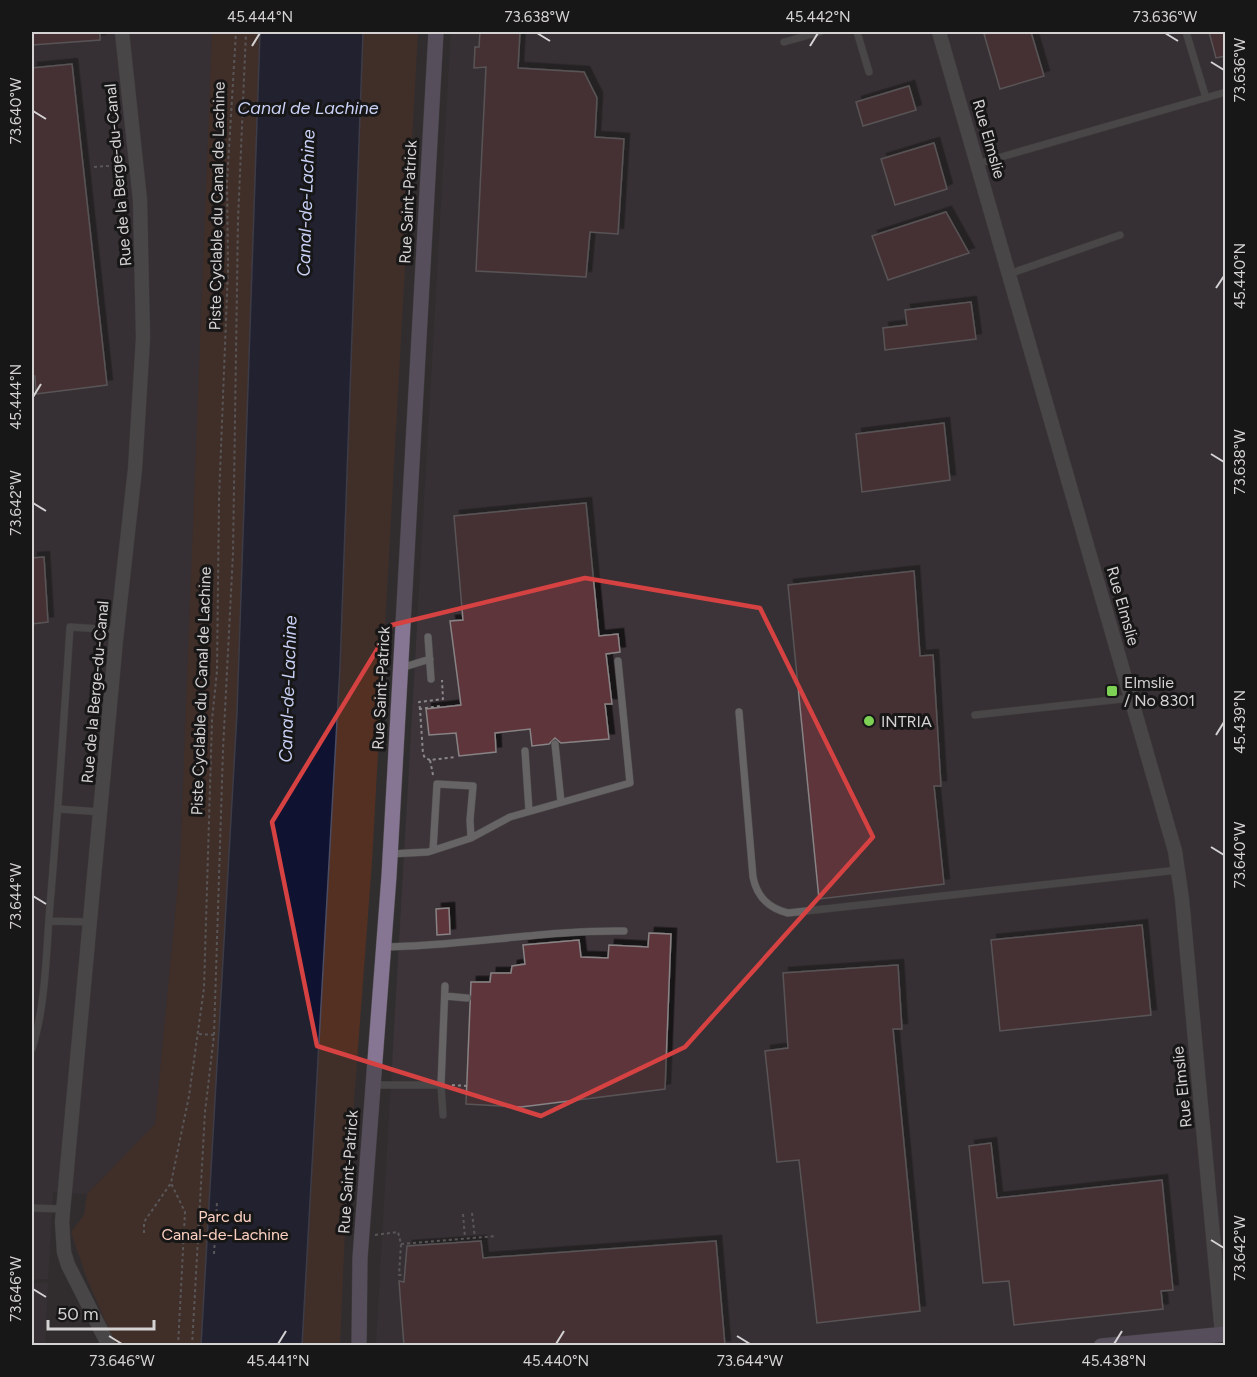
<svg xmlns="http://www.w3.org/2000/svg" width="1257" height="1377" font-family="Figtree,sans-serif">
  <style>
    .built { fill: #3d343a }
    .green { fill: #533022 }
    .water { fill: #101231; stroke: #4b4c62; stroke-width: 1.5 }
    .building { fill: #5d343b; stroke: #888384; stroke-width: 1.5; filter: url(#shadow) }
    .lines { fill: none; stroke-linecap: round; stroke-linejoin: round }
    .service-casing { stroke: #4d4b4c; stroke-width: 8 }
    .minor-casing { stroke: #4d4b4c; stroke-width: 15 }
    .secondary-casing { stroke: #4d4b4c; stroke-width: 16 }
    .path { stroke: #898788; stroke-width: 2; stroke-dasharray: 3 3; stroke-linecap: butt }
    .service { stroke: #676466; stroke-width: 7 }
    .minor { stroke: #676466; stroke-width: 14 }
    .secondary { stroke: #867593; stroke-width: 15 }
    .marked { fill: none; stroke: #d64242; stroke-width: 4.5; stroke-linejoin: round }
    .ticks { fill: none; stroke: #d4d2d3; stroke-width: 2 }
    .poi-dot { fill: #7dd154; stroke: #181717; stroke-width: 2 }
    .labels { text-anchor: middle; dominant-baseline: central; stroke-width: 6; stroke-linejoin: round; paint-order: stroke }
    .street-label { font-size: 16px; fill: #d4d2d3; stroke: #181717 }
    .poi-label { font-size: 16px; fill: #d4d2d3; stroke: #181717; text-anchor: start }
    .park-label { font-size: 16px; fill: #fcd1c1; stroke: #181717 }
    .water-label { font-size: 18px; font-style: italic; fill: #c9d1f7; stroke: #181717 }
    .neatline { fill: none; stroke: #d4d2d3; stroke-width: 2 }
    .ticks-label { font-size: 15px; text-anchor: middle; fill: #d4d2d3 }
  </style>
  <defs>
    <filter id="shadow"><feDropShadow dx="5.5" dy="-5.5" stdDeviation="0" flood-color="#0009"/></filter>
  </defs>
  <rect width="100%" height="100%" fill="#312e30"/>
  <path class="built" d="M32 32H212L180 862 155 1124 87 1194 53 1192 48 1279H32Z
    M451 32H1225V1345L942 1346 941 1342 907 1346H376Z
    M48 1282 45 1345H32V1284Z"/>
  <path class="green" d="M212 32H418L372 862 346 1208 340 1345H116L87 1279 71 1232 84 1215 87 1194 155 1124 180 862Z"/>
  <path class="water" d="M260 32H363L340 667 302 1345 201 1346 237 713Z"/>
  <path class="building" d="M32 32H100V40L32 45Z
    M480 32H520L518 68 584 72 597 98 595 137 624 139 618 234 590 232 586 277 476 271 486 67 474 68 475 47H479Z
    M993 32H1031L1044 76 1000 89 984 34Z
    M1209 32H1226V56L1216 58Z
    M72 64 107 385 36 394 35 376H32V68Z
    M909 86 916 110 863 126 856 102Z
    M934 143 947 189 895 205 881 159Z
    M946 212 969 253 888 280 872 236Z
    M971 302 976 339 885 350 883 328 907 325 905 310Z
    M944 423 950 480 862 492 856 434Z
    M586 503 599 636 618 634 620 652 606 654 612 704H605L609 739 561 743 555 738 549 744 532 746 530 729 495 733 496 752 459 756 456 733 429 735 426 709 461 705 450 621 463 620 454 516Z
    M44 557 48 622 32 624V558Z
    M914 571 920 656 933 655 941 786H934L944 884 819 899 788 585Z
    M449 908 450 934 437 935 436 909Z
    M1142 925 1151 1015 1000 1031 991 940Z
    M649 933 671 934 665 1089 521 1107 466 1104 471 982H490L491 973H511L512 966 525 964 523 945 579 940 581 957 608 958 609 945 648 947Z
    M898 965 902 1029H893L920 1311 817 1323 799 1160 777 1162 765 1051 788 1048 783 973Z
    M991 1143 997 1198 1162 1180 1173 1290 1161 1291 1163 1309 1014 1325 1009 1281 983 1283 969 1146Z
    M481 1241 483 1258 716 1241 725 1346H404L399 1281 404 1282 407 1246Z"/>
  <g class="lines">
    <g class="service-casing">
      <path id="service" d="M857 32 869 72
        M1186 32 1206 98
        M784 42 820 32
        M977 164 1226 92
        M1009 274 1120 235
        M428 637 431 679
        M401 668 430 659
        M739 712 753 877C757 897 768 908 788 913L1178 870
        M975 715 1131 698
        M555 744 561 802
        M525 751 529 811
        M59 809 101 812
        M471 838 510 817 630 783 618 661
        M390 854 428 852 471 838 470 820 473 786 437 784 433 850
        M49 921 91 922
        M383 947C464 946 543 930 624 931
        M445 996 467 998
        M32 1049C46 1004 46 953 50 905 58 812 64 720 70 627L117 630
        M372 1085H441L445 986
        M441 1085 443 1115
        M32 1208 63 1209"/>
    </g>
    <g class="minor-casing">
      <path id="minor" d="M939 32 1175 851 1182 899 1222 1334
        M109 1346 68 1265 64 1252 62 1222 116 640 135 469 143 338 140 200 122 32"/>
    </g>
    <g class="secondary-casing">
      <path id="secondary" d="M359 1346 360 1258 389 876 436 32
        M1101 1346 1226 1334"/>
    </g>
    <path class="path" d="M94 167 121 165
      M420 709 419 702 443 699 442 680
      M430 760 425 758 423 754 420 709 440 706
      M433 775 430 760 456 757
      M214 1035 223 750 233 553 238 220 246 32
      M452 1085 467 1086
      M472 1213 475 1238
      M463 1214 465 1238
      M144 1233V1222L171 1183
      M207 1233H215
      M375 1235 398 1232 401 1244 399 1275H404
      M401 1244 496 1236
      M214 1254 217 1202
      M178 1346 185 1212 171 1183 189 1096 204 988 212 720 217 671 219 499 228 269 227 182 236 32
      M192 1346 205 1112 214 1035 198 1034"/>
    <use href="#service" class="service"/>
    <use href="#minor" class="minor"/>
    <use href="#secondary" class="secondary"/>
  </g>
  <path d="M0 0H1257V1377H0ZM585 578 760 608 873 837 685 1047 541 1116 317 1046 272 822 392 625Z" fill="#312e30" fill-opacity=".55" fill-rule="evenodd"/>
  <path class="marked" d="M585 578 760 608 873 837 685 1047 541 1116 317 1046 272 822 392 625Z"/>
  <path class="ticks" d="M537 33 550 41M1165 33 1178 41M252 46 260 33M810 46 818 33M1211 62 1224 70M33 111 46 119M1216 288 1224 276M33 397 41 384M1211 454 1224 462M33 503 46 511M1216 735 1224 722M1211 847 1224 855M33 896 46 904M1211 1240 1224 1248M33 1289 46 1297M109 1336 122 1344M737 1336 750 1344M278 1344 286 1331M556 1344 564 1331M1114 1344 1122 1331"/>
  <g class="poi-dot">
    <rect x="1106" y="685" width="12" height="12" rx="3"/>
    <circle cx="869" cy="721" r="6"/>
  </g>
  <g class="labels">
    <g class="street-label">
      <text transform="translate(989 139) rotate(74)">Rue Elmslie</text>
      <text transform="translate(118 175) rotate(-95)">Rue de la Berge-du-Canal</text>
      <text transform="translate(408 202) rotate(-87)">Rue Saint-Patrick</text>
      <text transform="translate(217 206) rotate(-89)">Piste Cyclable du Canal de Lachine</text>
      <text transform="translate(1123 606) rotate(74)">Rue Elmslie</text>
      <text transform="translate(381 688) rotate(-87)">Rue Saint-Patrick</text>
      <text transform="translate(201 691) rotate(-88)">Piste Cyclable du Canal de Lachine</text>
      <text transform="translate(95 692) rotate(-85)">Rue de la Berge-du-Canal</text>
      <text transform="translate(1182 1087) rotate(-96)">Rue Elmslie</text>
      <text transform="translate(348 1172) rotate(-86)">Rue Saint-Patrick</text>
    </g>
    <g class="poi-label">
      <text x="1124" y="682">Elmslie<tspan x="1124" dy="18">/ No 8301</tspan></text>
      <text x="881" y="721">INTRIA</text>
    </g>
    <g class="park-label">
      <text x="225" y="1216">Parc du<tspan x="225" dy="18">Canal-de-Lachine</tspan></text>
    </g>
    <g class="water-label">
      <text x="308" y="108">Canal de Lachine</text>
      <text transform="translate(306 203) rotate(-88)">Canal-de-Lachine</text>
      <text transform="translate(288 689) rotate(-88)">Canal-de-Lachine</text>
    </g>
  </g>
  <rect width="1257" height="1377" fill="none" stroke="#181717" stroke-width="66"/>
  <path d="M48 1320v9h106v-9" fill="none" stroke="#d4d2d3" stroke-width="3"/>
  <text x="57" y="1320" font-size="18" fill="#d4d2d3" stroke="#181717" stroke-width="4.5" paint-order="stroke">50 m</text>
  <rect x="33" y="33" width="1191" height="1311" class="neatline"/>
  <g class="ticks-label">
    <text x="260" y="22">45.444°N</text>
    <text x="537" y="22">73.638°W</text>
    <text x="818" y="22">45.442°N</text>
    <text x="1165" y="22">73.636°W</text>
    <text transform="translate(1240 70) rotate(-90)" y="5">73.636°W</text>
    <text transform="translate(16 111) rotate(-90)" y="5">73.640°W</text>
    <text transform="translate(1240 276) rotate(-90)" y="5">45.440°N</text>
    <text transform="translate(16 397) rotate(-90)" y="5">45.444°N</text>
    <text transform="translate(1240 462) rotate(-90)" y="5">73.638°W</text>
    <text transform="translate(16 503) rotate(-90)" y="5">73.642°W</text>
    <text transform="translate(1240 722) rotate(-90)" y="5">45.439°N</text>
    <text transform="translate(1240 855) rotate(-90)" y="5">73.640°W</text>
    <text transform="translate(16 896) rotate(-90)" y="5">73.644°W</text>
    <text transform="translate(1240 1248) rotate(-90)" y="5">73.642°W</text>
    <text transform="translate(16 1289) rotate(-90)" y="5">73.646°W</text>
    <text x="122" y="1366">73.646°W</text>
    <text x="278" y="1366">45.441°N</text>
    <text x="556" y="1366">45.440°N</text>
    <text x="750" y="1366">73.644°W</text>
    <text x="1114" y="1366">45.438°N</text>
  </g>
</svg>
